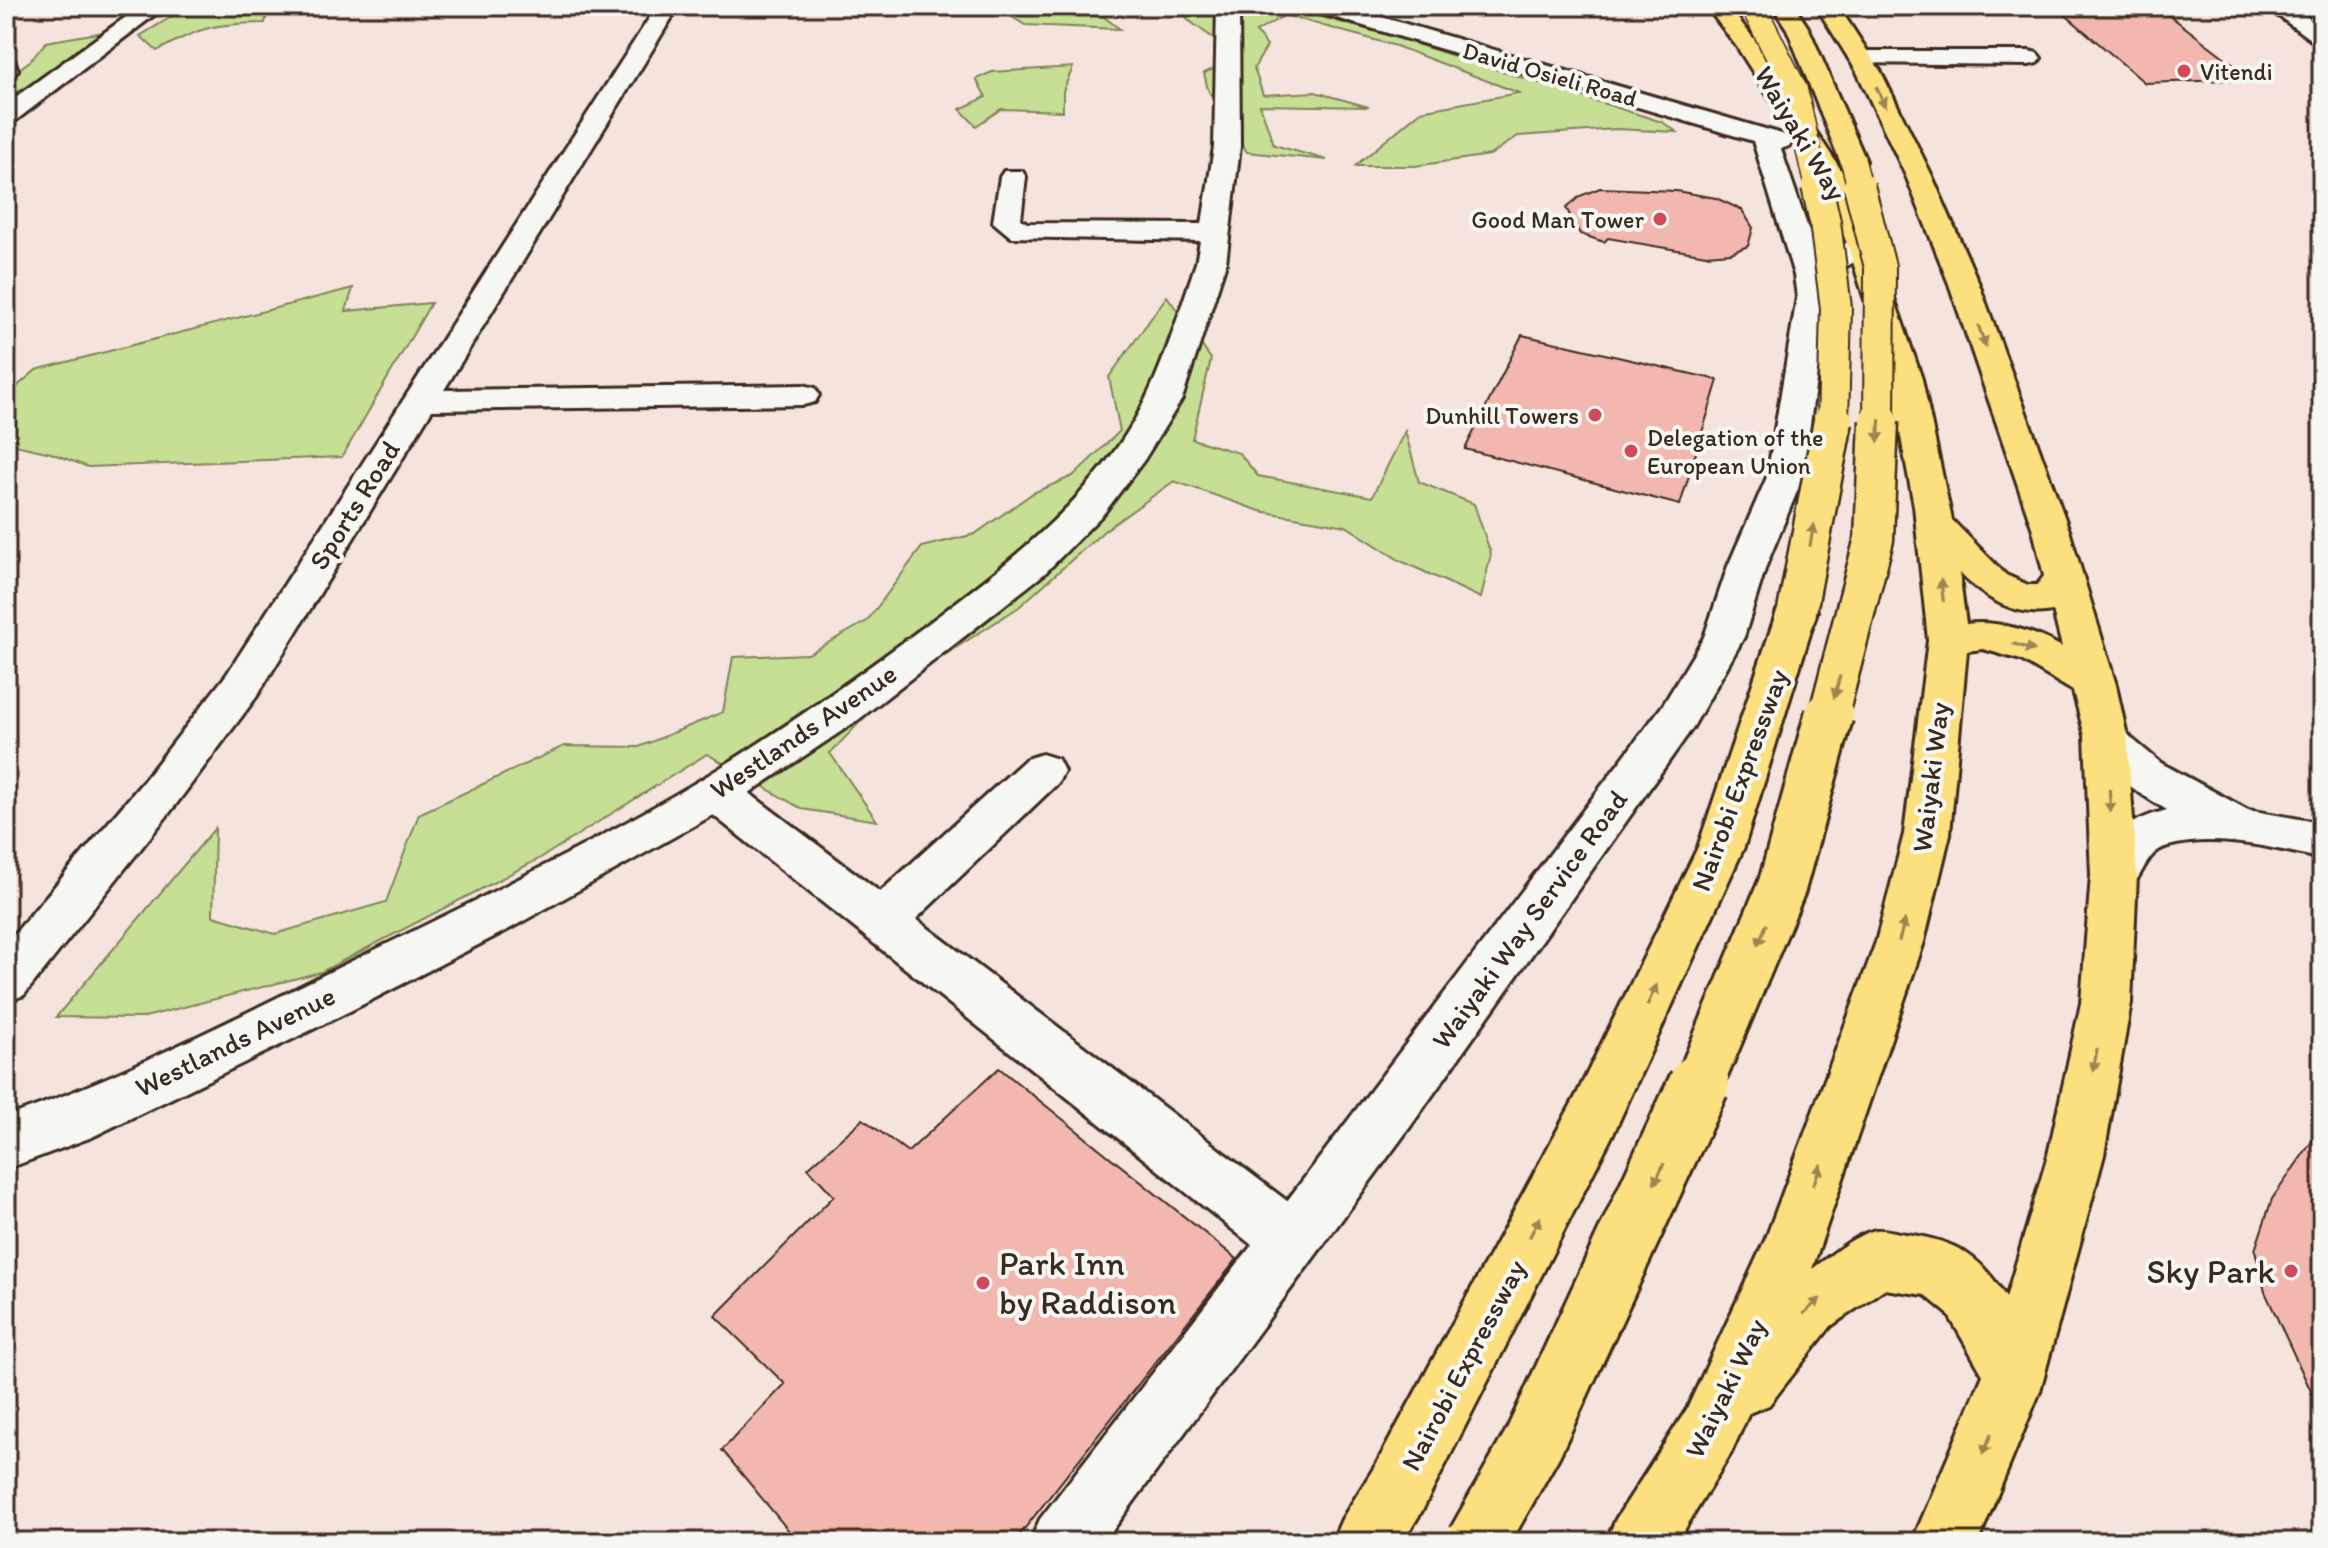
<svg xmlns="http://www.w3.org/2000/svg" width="2328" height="1548" font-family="Itim,sans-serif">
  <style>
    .green { fill: #c6df95; stroke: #80845a; stroke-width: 2 }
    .building { fill: #f2b7af; stroke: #3b2a1e; stroke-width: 2 }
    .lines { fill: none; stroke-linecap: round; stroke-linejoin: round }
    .minor-casing { stroke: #3b2a1e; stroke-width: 6 }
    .highway-casing { stroke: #3b2a1e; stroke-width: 6 }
    .minor { fill: #f6f6f2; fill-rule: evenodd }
    .highway { fill: #fce080; fill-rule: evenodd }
    .highway-bridge-far4-casing { stroke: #3b2a1e; stroke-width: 27; stroke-linecap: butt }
    .highway-bridge-far3-casing { stroke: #3b2a1e; stroke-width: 34; stroke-linecap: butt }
    .highway-bridge-far2-casing { stroke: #3b2a1e; stroke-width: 43; stroke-linecap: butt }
    .highway-bridge-far1-casing { stroke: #3b2a1e; stroke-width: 53; stroke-linecap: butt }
    .highway-bridge-casing { stroke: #3b2a1e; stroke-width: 65; stroke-linecap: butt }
    .highway-bridge-far4 { stroke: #fce080; stroke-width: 24 }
    .highway-bridge-far3 { stroke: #fce080; stroke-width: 30 }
    .highway-bridge-far2 { stroke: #fce080; stroke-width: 38 }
    .highway-bridge-far1 { stroke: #fce080; stroke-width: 47 }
    .highway-bridge { stroke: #fce080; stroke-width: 59 }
    .oneway { fill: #9c854f }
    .poi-dot { fill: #d1495b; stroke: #f6f6f2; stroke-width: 3 }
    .labels { text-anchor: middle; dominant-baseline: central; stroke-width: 8; stroke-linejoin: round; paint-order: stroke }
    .far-poi-label { font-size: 24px; fill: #3b2a1e; stroke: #f6f6f2; text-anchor: start }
    .far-street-label { font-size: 24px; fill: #3b2a1e; stroke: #f6f6f2 }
    .street-label { font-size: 28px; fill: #3b2a1e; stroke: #f6f6f2 }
    .near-poi-label { font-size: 34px; fill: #3b2a1e; stroke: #f6f6f2; text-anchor: start }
  </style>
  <rect width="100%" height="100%" fill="#f5e3de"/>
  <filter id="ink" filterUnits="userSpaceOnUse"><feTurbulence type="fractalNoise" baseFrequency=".0125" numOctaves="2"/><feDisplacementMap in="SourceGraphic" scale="16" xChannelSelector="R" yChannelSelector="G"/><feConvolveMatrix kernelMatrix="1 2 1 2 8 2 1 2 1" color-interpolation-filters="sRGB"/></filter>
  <g filter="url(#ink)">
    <path class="green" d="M189 6H269L265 23C214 24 202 26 157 51L140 36Z
      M966 6H1102L1100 14 1120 29 1025 25 1007 14Z
      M1181 6H1279L1385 34 1662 122 1677 132 1616 129 1518 136 1490 155 1415 166H1355L1421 111 1519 93 1396 46 1285 15 1256 32 1267 46 1254 68 1263 95 1315 92 1369 107 1260 105 1274 145 1327 160 1247 152 1208 90 1204 73 1240 57 1188 20Z
      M98 33 92 64 6 129V79L31 60 46 42Z
      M1073 67 1063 91V111L1001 109 976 126 960 109 986 97 976 79 992 72Z
      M353 288 346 311 431 303 342 457 88 467 51 453 6 443V396L36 370Z
      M1167 296 1211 359 1192 439 1239 453 1258 476 1372 497 1405 431 1419 482 1474 504 1491 554 1481 598 1399 560 1346 526 1260 511 1174 481 1104 531 1019 607 891 690 830 753 877 821 802 809 707 754 539 859 321 972 141 1018 56 1017 215 828 213 916 275 934 386 902 419 814 564 746 639 747 723 712 733 657 808 654 867 621 922 547 975 534 1033 493 1073 476 1120 431 1109 377Z"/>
    <path class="building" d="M2055 6H2157L2253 79 2145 83Z
      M1600 188 1676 191 1716 198 1742 210 1753 228 1748 246 1731 253 1706 255 1608 238 1604 242 1580 234 1566 208 1580 196Z
      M1522 335 1718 380 1680 505 1465 449Z
      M999 1068 1237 1259 1014 1542H798L722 1450 785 1384 715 1316 834 1196 808 1168 863 1119 908 1152Z
      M2322 1127V1415L2265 1292 2255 1250 2272 1199Z"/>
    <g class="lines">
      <g class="minor-casing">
        <path id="minor" d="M141 6H166L15 121 6 123V104Z
          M657 6H679L444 390 803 385 815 388 819 395 815 402 803 405 432 410 257 696 174 807 24 995 6 1002V944L142 783 227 674Z
          M1217 6H1239L1240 147 1226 263 1182 399 1144 460 1104 513 1044 574 858 720 749 793 880 892 1026 759 1042 754 1058 759 1064 771 1058 783 916 919 1287 1201 1663 705 1704 637 1728 566 1767 477 1797 297 1794 275 1753 141 1313 11 1310 6H1344L1789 136 1793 141 1789 146 1781 149 1818 258 1852 240 1862 237 1872 240 1876 246 1872 252 1824 279 1827 297 1803 477 1766 566 1744 637 1693 727 1410 1127 1104 1542H1030L1040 1519 1252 1245 713 815 511 928 350 1011 92 1137 6 1169V1117C125 1076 239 1016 352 961 469 904 590 846 702 779 778 733 850 682 921 629 990 577 1059 526 1111 456 1155 399 1173 330 1196 263L1200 241 1011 237 993 222 1000 177 1004 171H1022L1026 177 1021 219 1027 223 1202 224 1214 147Z
          M2265 6H2291L2322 27V44L2314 42Z
          M1860 51H2029L2037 53 2041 58 2037 63 2029 65 1852 63 1848 58 1852 53Z
          M6 58 14 60 18 70 14 75 6 77Z
          M2106 720 2121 725 2131 738 2161 763 2235 803 2248 810 2322 823V859C2275 848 2216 833 2168 846 2134 855 2147 905 2097 889L2091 875C2111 835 2124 822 2167 810 2134 790 2104 771 2085 736L2091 725Z"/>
      </g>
      <g class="highway-casing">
        <path id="highway" d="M1706 6H1728L1758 44 1849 182 1876 246 1922 379 1952 520 2006 575 2028 585H2037L2044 576 2033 530 1949 284 1906 176 1857 72 1816 6H1838L1881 72 1932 176 1979 284 2069 530 2116 685 2127 736 2137 875 2131 1003 2104 1155 2040 1391 1978 1542H1912L1983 1375 1948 1314 1925 1295 1884 1289 1831 1326 1769 1405 1749 1413 1731 1453 1677 1542H1606L1616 1519 1687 1409 1766 1238 1876 942 1904 834 1928 640 1914 506 1890 379 1848 246 1823 182 1737 47ZM1959 572C1983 598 2016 618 2053 611L2062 647C2036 632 1996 619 1966 624ZM1983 649 2021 660 2073 691 2085 736 2091 875 2081 1003 2048 1155 2006 1298C1980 1255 1956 1241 1906 1234 1897 1233 1885 1229 1876 1230 1853 1235 1831 1256 1812 1269L1924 942 1950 834 1967 651Z
          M1772 6H1794L1809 29 1866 161 1862 167H1844L1840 161 1787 29Z
          M1797 598 1811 602 1817 611 1744 847 1615 1130 1423 1509 1403 1542H1332L1342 1519 1377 1463 1577 1094 1698 847 1777 611 1783 602Z"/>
      </g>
      <use href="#minor" class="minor"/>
      <use href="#highway" class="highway"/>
      <g class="highway-bridge-far4-casing">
        <path id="highway-bridge-far4" d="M1753 6 1795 90 1817 188
          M1853 161 1860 188"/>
      </g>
      <g class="highway-bridge-far3-casing">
        <path id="highway-bridge-far3" d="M1817 186 1825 222 1836 308 1833 423
          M1859 186 1880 267 1879 423"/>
      </g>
      <g class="highway-bridge-far2-casing">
        <path id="highway-bridge-far2" d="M1797 611 1833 421
          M1828 717 1874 539 1879 421"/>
      </g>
      <g class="highway-bridge-far1-casing">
        <path id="highway-bridge-far1" d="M1698 1086 1782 886 1829 715"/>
      </g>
      <g class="highway-bridge-casing">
        <path id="highway-bridge" d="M1477 1542 1533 1443 1699 1084"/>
      </g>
      <use href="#highway-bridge-far4" class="highway-bridge-far4"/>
      <use href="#highway-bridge-far3" class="highway-bridge-far3"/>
      <use href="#highway-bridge-far2" class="highway-bridge-far2"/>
      <use href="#highway-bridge-far1" class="highway-bridge-far1"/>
      <use href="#highway-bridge" class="highway-bridge"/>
    </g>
    <defs><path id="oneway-solid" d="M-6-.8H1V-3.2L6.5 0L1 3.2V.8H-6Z" transform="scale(2)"/></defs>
    <g class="oneway">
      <use href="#oneway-solid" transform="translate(1881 97) rotate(64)"/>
      <use href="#oneway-solid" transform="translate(1982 336) rotate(71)"/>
      <use href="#oneway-solid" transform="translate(1879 431) rotate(93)"/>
      <use href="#oneway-solid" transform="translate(1812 535) rotate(-79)"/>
      <use href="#oneway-solid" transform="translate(1942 590) rotate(-97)"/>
      <use href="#oneway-solid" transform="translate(2024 647) rotate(17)"/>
      <use href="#oneway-solid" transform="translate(1837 687) rotate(105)"/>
      <use href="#oneway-solid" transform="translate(2110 801) rotate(87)"/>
      <use href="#oneway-solid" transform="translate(1902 930) rotate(-75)"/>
      <use href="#oneway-solid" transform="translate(1762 935) rotate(113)"/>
      <use href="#oneway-solid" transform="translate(1652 995) rotate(-65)"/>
      <use href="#oneway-solid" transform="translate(2095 1060) rotate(101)"/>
      <use href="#oneway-solid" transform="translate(1659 1174) rotate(115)"/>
      <use href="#oneway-solid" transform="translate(1817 1175) rotate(-70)"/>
      <use href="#oneway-solid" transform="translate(1535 1227) rotate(-62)"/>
      <use href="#oneway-solid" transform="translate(1812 1306) rotate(-43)"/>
      <use href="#oneway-solid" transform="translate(1987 1444) rotate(113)"/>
    </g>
  </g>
  <g class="poi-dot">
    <circle cx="2184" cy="71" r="8"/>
    <circle cx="1660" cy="219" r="8"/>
    <circle cx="1595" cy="415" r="8"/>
    <circle cx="1631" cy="451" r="8"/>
    <circle cx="2291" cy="1271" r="8"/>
    <circle cx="983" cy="1283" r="8"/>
  </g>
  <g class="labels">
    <g class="far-poi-label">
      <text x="2200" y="71">Vitendi</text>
      <text x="1644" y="219" text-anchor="end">Good Man Tower</text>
      <text x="1579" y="415" text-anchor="end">Dunhill Towers</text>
      <text x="1647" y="437">Delegation of the<tspan x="1647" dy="28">European Union</tspan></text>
    </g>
    <g class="far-street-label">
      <text transform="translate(1550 74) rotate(16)">David Osieli Road</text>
    </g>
    <g class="street-label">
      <text transform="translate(1801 133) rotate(59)">Waiyaki Way</text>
      <text transform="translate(354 505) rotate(-58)">Sports Road</text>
      <text transform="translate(803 731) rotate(-34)">Westlands Avenue</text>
      <text transform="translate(1930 777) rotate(-83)">Waiyaki Way</text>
      <text transform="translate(1739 780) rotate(-70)">Nairobi Expressway</text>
      <text transform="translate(1529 919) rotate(-54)">Waiyaki Way Service Road</text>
      <text transform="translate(235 1041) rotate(-26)">Westlands Avenue</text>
      <text transform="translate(1463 1365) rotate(-62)">Nairobi Expressway</text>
      <text transform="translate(1725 1388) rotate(-64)">Waiyaki Way</text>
    </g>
    <g class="near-poi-label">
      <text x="999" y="1263">Park Inn<tspan x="999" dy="39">by Raddison</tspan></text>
      <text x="2275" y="1271" text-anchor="end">Sky Park</text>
    </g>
  </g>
  <rect width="2328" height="1548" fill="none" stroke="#f6f6f2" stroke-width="32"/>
  <rect x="16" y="16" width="2296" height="1516" fill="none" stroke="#3b2a1e" stroke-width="3" filter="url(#ink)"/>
</svg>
